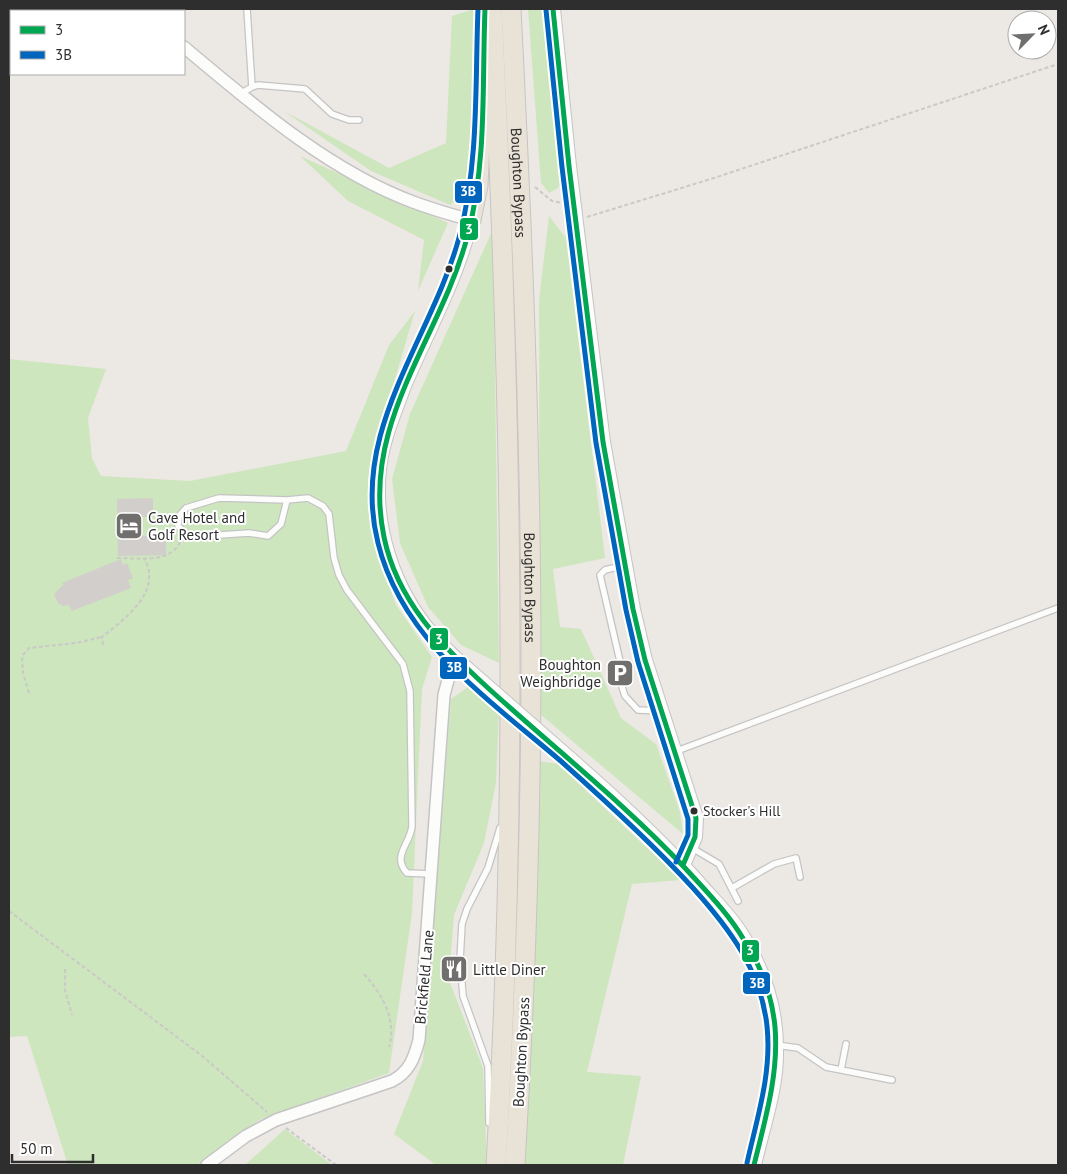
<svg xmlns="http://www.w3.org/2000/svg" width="1067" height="1174" font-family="'PT Sans',sans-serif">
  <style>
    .green { fill: #cee6be }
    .building { fill: #d1cecb }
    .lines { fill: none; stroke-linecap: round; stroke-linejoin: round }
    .service-casing { stroke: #c5c4c5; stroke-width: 8 }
    .minor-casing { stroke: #c5c4c5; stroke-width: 14 }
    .tertiary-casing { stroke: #c5c4c5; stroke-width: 16 }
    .trunk-casing { stroke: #c6c5c4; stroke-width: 21 }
    .path { stroke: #c9c9c8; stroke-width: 2; stroke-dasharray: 4 2.5; stroke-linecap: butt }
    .service { stroke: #fcfcfb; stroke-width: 5.5 }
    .minor { stroke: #fcfcfb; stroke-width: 11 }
    .tertiary { stroke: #fcfcfb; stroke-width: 14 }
    .trunk { stroke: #e9e2d6; stroke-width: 19 }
    .tertiary-bridge-casing { stroke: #c5c4c5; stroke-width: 16; stroke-linecap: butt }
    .tertiary-bridge { stroke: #fcfcfb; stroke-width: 14 }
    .bus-1-casing { stroke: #fff; stroke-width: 9 }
    .bus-2-casing { stroke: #fff; stroke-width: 9 }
    .bus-1 { stroke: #00a651; stroke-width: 5 }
    .bus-2 { stroke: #0065bd; stroke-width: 5 }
    .bus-dot { fill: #2e2e2e; stroke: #fff; stroke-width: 2 }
    .labels { text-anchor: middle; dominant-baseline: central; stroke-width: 4; stroke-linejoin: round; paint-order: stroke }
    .bus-label { font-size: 14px; fill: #2e2e2e; stroke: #fff; text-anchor: start }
    .street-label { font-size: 15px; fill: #2e2e2e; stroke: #fff }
    .poi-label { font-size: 15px; fill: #2e2e2e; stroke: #fff; text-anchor: start }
    .line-badge { stroke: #fff; stroke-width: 2 }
    .badge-label { font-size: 14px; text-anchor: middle; font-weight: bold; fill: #fff }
  </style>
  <rect width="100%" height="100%" fill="#ece8e4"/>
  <path class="green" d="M474 9 469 190 450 205 371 171 284 111 389 168 446 143 452 16Z
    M528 9H546L564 176 558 188 549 193 541 183Z
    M300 156 448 223 418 291 424 240 348 201Z
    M549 216 566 238 605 558 553 569 560 627 581 629 621 718 656 744 680 812 683 834 540 714 539 300Z
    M493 229 499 663 461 645 428 607 400 543 392 479 410 414Z
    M415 311 370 464 374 544 396 605 432 657 422 689 412 913 389 1073 259 1120 197 1165H68L27 1036 9 1037V359L106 369 88 418 92 458 101 476 190 481 346 451 389 345Z
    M468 687 499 709 496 783 484 843 454 915 449 980 483 1068 487 1165H436L394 1134 423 1061 451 699Z
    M539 761 558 764 681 880 632 884 587 1072 641 1076 623 1165H525Z
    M285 1129 332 1165H245Z"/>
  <path class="building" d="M153 498V517H140V536H166V555L118 556 117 499Z
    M121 559 123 565 127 563 133 578 128 580 131 588 72 611 69 605 63 606 58 603 54 594 63 585 62 583Z"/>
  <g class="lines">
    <g class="service-casing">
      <path id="service" d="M252 87 258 85 305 89 332 114 349 120H359
        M240 94 252 87 247 9
        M287 500 281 524 268 536 249 533 190 537 178 526 179 516 186 508 219 498 287 500 308 498 323 506 329 514 334 558 339 575 347 590 403 664 410 691 412 826C411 843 391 856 407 873L432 874
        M625 565 605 570 600 575 622 670V687L625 696 638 710 661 711
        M674 752 1058 608
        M692 848 719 864 738 901
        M732 888 774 864 796 858 800 877
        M776 1045 798 1048 826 1067 892 1080
        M841 1070 846 1044
        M489 1123 488 1066 463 996 460 960 462 924 467 909 488 868 500 828"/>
    </g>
    <g class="minor-casing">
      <path id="minor" d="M134 9 138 11
        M184 47C252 104 329 171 413 202 432 209 452 215 471 220
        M207 1165 246 1136 276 1120 392 1081C409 1072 414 1059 419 1040L444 695 448 680 457 660"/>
    </g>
    <g class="tertiary-casing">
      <path id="tertiary" d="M553 9 569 166 603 442 633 609 645 660 696 818 695 837 683 865
        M471 220C457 279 427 331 404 386 394 413 382 441 379 469 373 527 393 588 430 632 448 653 468 670 488 687
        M569 758C616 799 662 841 703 888 720 907 738 925 749 948 767 980 777 1016 776 1054 776 1091 762 1129 754 1165"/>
    </g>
    <g class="trunk-casing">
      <g id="trunk">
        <path d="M492 9C511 394 519 780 496 1165"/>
        <path id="s1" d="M511 9C522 226 531 442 531 660 531 828 525 997 515 1165"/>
        <path d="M471 220 478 186 483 73"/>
      </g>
    </g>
    <path class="path" d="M535 187 552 201 562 203
      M587 217 714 178 1058 64
      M117 558C139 558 172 564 181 540
      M103 645 102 637C126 618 163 591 144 558
      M29 693 23 673 22 656 29 648 76 643 102 637
      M9 911 201 1055 267 1112
      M65 969V990L72 1015
      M364 974C382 994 397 1019 389 1047
      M286 1128 336 1165"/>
    <use href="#service" class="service"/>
    <use href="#minor" class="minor"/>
    <use href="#tertiary" class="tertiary"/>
    <use href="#trunk" class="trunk"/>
    <g class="tertiary-bridge-casing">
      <path id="tertiary-bridge" d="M488 687 569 758"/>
    </g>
    <use href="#tertiary-bridge" class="tertiary-bridge"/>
    <g class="bus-1-casing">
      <path id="bus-1" d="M485 9C482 85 487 160 468 234 441 339 360 422 384 537 397 601 442 646 488 688 554 748 624 803 685 868 706 891 728 913 744 940 761 966 772 996 775 1027 779 1074 765 1120 754 1165
        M553 9 569 166 603 442 633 609 645 660 696 818 695 837 683 865"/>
    </g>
    <g class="bus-2-casing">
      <path id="bus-2" d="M478 9C475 85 479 160 460 234 433 338 349 429 378 543 402 641 491 701 563 763 608 803 652 843 693 888 729 928 761 970 767 1026 772 1073 757 1118 747 1163
        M546 10 562 167 596 443 626 610 638 662 688 819V835L676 862"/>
    </g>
    <use href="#bus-1" class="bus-1"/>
    <use href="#bus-2" class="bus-2"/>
  </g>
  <defs>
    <g id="hotel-square" transform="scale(1.4375)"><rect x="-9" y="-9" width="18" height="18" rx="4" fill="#706f6e" stroke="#fff"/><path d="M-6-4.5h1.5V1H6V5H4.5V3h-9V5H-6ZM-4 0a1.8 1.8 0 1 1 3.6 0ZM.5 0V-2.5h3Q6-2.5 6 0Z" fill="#fff"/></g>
    <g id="parking-square" transform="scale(1.4375)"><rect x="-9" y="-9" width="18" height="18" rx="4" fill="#706f6e" stroke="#fff"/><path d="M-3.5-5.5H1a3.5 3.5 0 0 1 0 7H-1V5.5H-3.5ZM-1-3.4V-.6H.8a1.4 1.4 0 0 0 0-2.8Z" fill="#fff"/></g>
    <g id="restaurant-square" transform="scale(1.4375)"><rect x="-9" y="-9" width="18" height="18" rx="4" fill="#706f6e" stroke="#fff"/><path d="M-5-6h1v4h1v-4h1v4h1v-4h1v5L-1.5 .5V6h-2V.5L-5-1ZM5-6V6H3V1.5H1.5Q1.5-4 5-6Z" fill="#fff"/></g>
  </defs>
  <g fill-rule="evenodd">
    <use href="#hotel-square" x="129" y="526"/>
    <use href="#parking-square" x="620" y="673"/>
    <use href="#restaurant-square" x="454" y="969"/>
  </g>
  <g class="bus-dot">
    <circle cx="449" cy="269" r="4.5"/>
    <circle cx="694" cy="811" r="4.5"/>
  </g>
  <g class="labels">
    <g class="bus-label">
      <text x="703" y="811">Stocker's Hill</text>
    </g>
    <g class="street-label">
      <text stroke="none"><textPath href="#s1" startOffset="174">Boughton Bypass</textPath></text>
      <text stroke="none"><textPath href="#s1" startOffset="579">Boughton Bypass</textPath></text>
      <text transform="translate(424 977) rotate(-85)">Brickfield Lane</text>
      <text transform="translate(521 1052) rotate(-87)">Boughton Bypass</text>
    </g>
    <g class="poi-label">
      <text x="148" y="517">Cave Hotel and<tspan x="148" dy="17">Golf Resort</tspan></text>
      <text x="601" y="664" text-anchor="end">Boughton<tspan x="601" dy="17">Weighbridge</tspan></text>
      <text x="473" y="969">Little Diner</text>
    </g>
  </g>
  <g class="line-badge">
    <rect x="454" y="180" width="29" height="24" rx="5" fill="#0065bd"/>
    <rect x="459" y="217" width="20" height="24" rx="5" fill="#00a651"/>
    <rect x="429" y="627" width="20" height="24" rx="5" fill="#00a651"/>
    <rect x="439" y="656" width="29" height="24" rx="5" fill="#0065bd"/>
    <rect x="741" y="939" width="19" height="24" rx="5" fill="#00a651"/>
    <rect x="742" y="971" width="29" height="24" rx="5" fill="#0065bd"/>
  </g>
  <g class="badge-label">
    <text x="468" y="196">3B</text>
    <text x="469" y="234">3</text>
    <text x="439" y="644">3</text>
    <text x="454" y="672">3B</text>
    <text x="750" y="955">3</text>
    <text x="757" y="988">3B</text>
  </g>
  <rect width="1067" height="1174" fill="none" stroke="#2e2e2e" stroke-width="20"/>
  <rect x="10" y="10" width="175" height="65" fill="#ffffff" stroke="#ababab"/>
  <rect x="20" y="26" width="25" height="8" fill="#00a651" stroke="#ababab"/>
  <text x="55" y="35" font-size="15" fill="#2e2e2e">3</text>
  <rect x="20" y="51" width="25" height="8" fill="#0065bd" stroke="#ababab"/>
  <text x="55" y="60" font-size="15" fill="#2e2e2e">3B</text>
  <g transform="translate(1032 35) rotate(66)"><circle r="24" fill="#ffffff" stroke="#ababab"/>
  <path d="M0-4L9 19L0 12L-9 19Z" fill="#706f6e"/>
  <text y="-8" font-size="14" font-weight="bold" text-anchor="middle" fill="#2e2e2e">N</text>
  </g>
  <path d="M12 1154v8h81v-8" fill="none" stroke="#2e2e2e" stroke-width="2.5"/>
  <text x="20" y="1154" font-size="15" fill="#2e2e2e" stroke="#ffffff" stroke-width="4" paint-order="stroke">50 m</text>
</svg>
